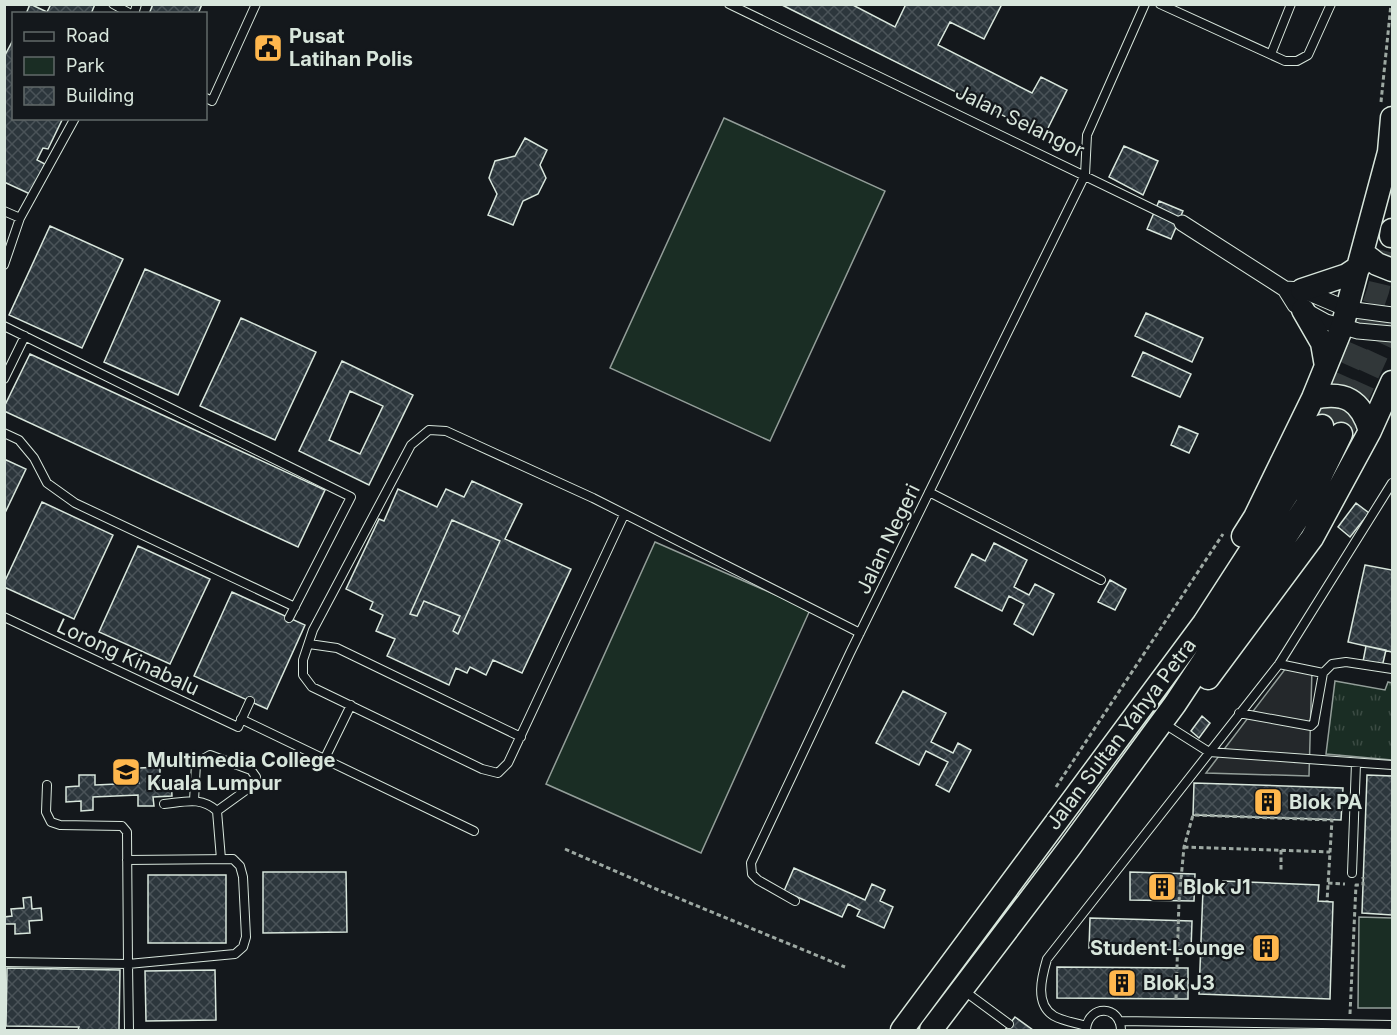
<svg xmlns="http://www.w3.org/2000/svg" width="1397" height="1035" font-family="Inter,sans-serif">
  <style>
    .green { fill: #1a2d24; stroke: #939e99; stroke-width: 1.5 }
    .park { fill: url(#park-tufts); stroke: #939e99; stroke-width: 1.5 }
    .parking { fill: #24282b; stroke: #939e99; stroke-width: 1.5 }
    .building { fill: url(#building-cross-hatch); stroke: #d8e6dc; stroke-width: 1.5; fill-rule: evenodd }
    .lines { fill: none; stroke-linecap: round; stroke-linejoin: round }
    .secondary-tunnel { stroke: #313739; stroke-width: 22; stroke-dasharray: 22 11; stroke-linecap: butt }
    .service-casing { stroke: #d8e6dc; stroke-width: 10 }
    .minor-casing { stroke: #d8e6dc; stroke-width: 17 }
    .secondary-casing { stroke: #d8e6dc; stroke-width: 25 }
    .path { stroke: #9da8a2; stroke-width: 3; stroke-dasharray: 4.5 3; stroke-linecap: butt }
    .service { stroke: #14181c; stroke-width: 8 }
    .minor { stroke: #14181c; stroke-width: 15 }
    .secondary { stroke: #14181c; stroke-width: 22 }
    .labels { text-anchor: middle; dominant-baseline: central; stroke-width: 4.5; stroke-linejoin: round; paint-order: stroke }
    .poi-label { font-size: 20px; font-weight: bold; fill: #d8e6dc; stroke: #14181c; text-anchor: start }
    .street-label { font-size: 20px; fill: #d8e6dc; stroke: #14181c }
  </style>
  <defs>
    <pattern id="park-tufts" width="24" height="20" patternUnits="userSpaceOnUse" patternTransform="scale(1.5)"><rect width="24" height="20" fill="#1a2d24"/><path d="M3 7l-1-3M5 7V3M7 7l1-3M15 17l-1-3M17 17v-4M19 17l1-3" fill="none" stroke="#3b4b43"/></pattern>
    <pattern id="building-cross-hatch" width="8" height="8" patternUnits="userSpaceOnUse" patternTransform="scale(1.5)"><rect width="8" height="8" fill="#2c363c"/><path d="M0 0l8 8M0 8l8-8" fill="none" stroke="#4a5358"/></pattern>
  </defs>
  <rect width="100%" height="100%" fill="#14181c"/>
  <path class="green" d="M724 118 885 191 770 441 610 368Z
    M655 542 810 610 701 853 546 784Z
    M1359 917 1392 918V1008H1358Z"/>
  <path class="park" d="M1335 681 1385 690 1388 682 1392 683V760L1326 754Z"/>
  <path class="parking" d="M1286 668 1312 669 1309 776 1206 773Z"/>
  <path class="building" d="M30 4 47 12 51 4H95L91 14H26Z
    M153 4H202L198 14H149Z
    M780 4H851L895 27 906 4H1002L984 39 950 22 938 45 1032 93 1041 77 1067 90 1044 136Z
    M14 38V118H63L48 149 43 148 37 160 45 164 30 194 4 182V57Z
    M525 138 547 150 540 165 546 178 538 194 523 201 513 225 488 215 497 194 489 178 495 161 515 156Z
    M1124 146 1158 161 1143 195 1109 177Z
    M1159 201 1183 211 1171 239 1147 229Z
    M50 226 123 259 82 348 9 315Z
    M145 269 220 301 178 395 104 362Z
    M1146 313 1203 338 1192 362 1135 336Z
    M241 318 316 352 275 440 200 406Z
    M1143 352 1191 374 1180 397 1132 376Z
    M30 354 325 490 298 547 4 411V407Z
    M342 361 413 395 369 485 299 451ZM350 391 383 406 360 454 329 440Z
    M1179 426 1198 434 1189 453 1171 445Z
    M4 459 26 469 4 515Z
    M472 481 522 504 505 539 571 569 522 673 493 660 486 675 470 667 467 673 456 668 449 685 387 656 395 639 376 631 383 615 370 609 373 602 346 589 379 519 384 521 398 489 437 507 446 489 464 497ZM452 520 500 541 458 634 453 631 460 616 424 601 417 616 410 614Z
    M42 502 113 535 74 619 4 587V583Z
    M1356 503 1369 513 1350 537 1338 527Z
    M452 520 500 541 458 634 453 631 460 616 424 601 417 616 410 614Z
    M994 543 1027 560 1014 587 1029 595 1035 584 1054 594 1033 635 1014 624 1024 604 1009 596 1002 611 955 587 972 554 985 561Z
    M138 546 210 579 170 664 99 632Z
    M1365 565 1392 570V652L1348 642Z
    M1110 580 1126 589 1115 610 1098 602Z
    M232 592 305 625 267 709 194 676Z
    M1366 646 1386 650 1381 671 1362 667Z
    M903 691 946 713 931 742 953 753 958 743 971 750 949 792 936 785 948 762 926 751 919 765 876 743Z
    M1202 716 1210 723 1199 738 1191 731Z
    M160 767V780L171 779 172 796 153 797 154 806H138V795L93 797V810L81 811V801L66 802V787L79 786V775H95V785L139 783V768Z
    M1367 775 1392 776V915L1362 913Z
    M1194 783 1343 788 1341 820 1193 815Z
    M794 868 865 900 872 884 885 890 880 901 893 907 884 928 857 916 860 910 848 904 842 917 784 891Z
    M263 872H346L347 932 263 933Z
    M1130 872 1195 874 1194 901 1130 900Z
    M148 875H226V943H148Z
    M1223 881 1319 885 1318 901 1333 902 1330 999 1199 994 1203 889 1223 890Z
    M31 897 32 909 41 908 42 920 29 921 30 933 15 934V924H4V917L12 916 11 909 24 908 23 898Z
    M1090 918 1192 921 1191 950 1089 948Z
    M1057 967 1188 968V999L1057 998Z
    M7 968 120 970 119 1030H78L79 1027 6 1026Z
    M215 970 216 1020 146 1021 145 971Z
    M1015 1017 1033 1030H1005Z"/>
  <g class="lines">
    <path class="secondary-tunnel" d="M1322 426 1363 334 1378 291 1391 236
      M1341 434 1386 335 1392 314"/>
    <g class="service-casing">
      <path id="service" d="M113 4 131 14
        M729 4 1182 223
        M1160 4 1285 61H1297L1308 55 1331 4
        M134 14 137 4
        M1271 54 1291 4
        M206 98 212 101 256 4
        M4 211 20 218
        M4 265 20 218 75 118
        M4 326 351 497 289 618
        M4 379 25 336
        M4 433 19 440 34 458 47 483 75 503 295 607
        M929 492 1101 580
        M624 515 508 763 498 773 482 769 312 687 303 675V660L313 630 411 445 429 430 446 431 593 498 860 633
        M4 617 238 727 250 701
        M309 644 337 648 521 737
        M1323 673 1332 664 1346 662 1392 669
        M1239 713 1311 726 1314 723 1323 673 1279 664
        M241 719 474 831
        M1171 728 1209 752 1392 765
        M325 758 351 705
        M194 801 196 763 210 755 251 770 256 777 253 785 217 811
        M164 804C184 802 201 796 217 811L221 859
        M127 860 233 859 240 866 243 877 246 937 243 947 235 954 128 964 129 1030
        M1352 873 1356 763
        M795 901 758 880 752 874 751 863 850 653 1085 175 1087 135 1145 4
        M4 962 128 964 127 832 122 826 60 825 51 822 46 812 47 785
        M963 990 1009 1024
        M1119 1021 1392 1025
        M1086 1026C1076 1023 1063 1021 1054 1016 1034 1004 1042 976 1047 959L1279 664 1392 483
        M1086 1029C1089 1004 1120 1005 1121 1030"/>
    </g>
    <g class="minor-casing">
      <path id="minor" d="M1182 223 1285 289 1302 290 1347 309 1392 315
        M1285 289 1295 305 1326 322 1358 331 1392 334"/>
    </g>
    <g class="secondary-casing">
      <path id="secondary" d="M1391 236 1392 230
        M1363 253 1377 264 1392 270
        M1302 290 1347 275 1359 267
        M1303 310 1322 343 1326 366
        M1313 398C1345 391 1361 400 1370 431
        M1243 536 1255 517 1313 398 1342 327 1389 152 1392 118
        M1208 678 1312 538 1370 431 1392 382
        M902 1030 1204 623 1288 493 1322 426
        M931 1030 1070 847 1175 704 1306 506 1341 434"/>
    </g>
    <path class="path" d="M1381 102 1391 4
      M1056 787 1223 534
      M1184 847 1330 852
      M565 849 656 889 845 967
      M1281 850V870
      M1328 883 1345 884
      M1176 999 1179 901 1184 847 1193 815 1332 820 1327 901
      M1350 1014 1356 885H1363V877"/>
    <use href="#service" class="service"/>
    <use href="#minor" class="minor"/>
    <use href="#secondary" class="secondary"/>
  </g>
  <defs>
    <g id="civic-square" transform="scale(1.5)"><rect x="-9" y="-9" width="18" height="18" rx="4" fill="#ffb74d" stroke="#14181c"/><path d="M-.6-6.5H3V-4.5H.6V-3L4-1V1h2V6H-6V1h2V-1L-.6-3ZM-1.2 2.5V6h2.4V2.5Z" fill="#111"/></g>
    <g id="school-square" transform="scale(1.5)"><rect x="-9" y="-9" width="18" height="18" rx="4" fill="#ffb74d" stroke="#14181c"/><path d="M0-5L7-2L0 1L-7-2ZM-4 1L0 2.5L4 1V4Q0 6-4 4Z" fill="#111"/></g>
    <g id="building-square" transform="scale(1.5)"><rect x="-9" y="-9" width="18" height="18" rx="4" fill="#ffb74d" stroke="#14181c"/><path d="M-4-6H4V6H1V3H-1V6H-4ZM-2.5-4.3h1.7v1.8h-1.7ZM.8-4.3h1.7v1.8H.8ZM-2.5-1h1.7V.8h-1.7ZM.8-1h1.7V.8H.8Z" fill="#111"/></g>
  </defs>
  <g fill-rule="evenodd">
    <use href="#civic-square" x="268" y="48"/>
    <use href="#school-square" x="126" y="772"/>
    <use href="#building-square" x="1268" y="802"/>
    <use href="#building-square" x="1162" y="887"/>
    <use href="#building-square" x="1266" y="948"/>
    <use href="#building-square" x="1122" y="983"/>
  </g>
  <g class="labels">
    <g class="poi-label">
      <text x="289" y="36">Pusat<tspan x="289" dy="23">Latihan Polis</tspan></text>
      <text x="147" y="760">Multimedia College<tspan x="147" dy="23">Kuala Lumpur</tspan></text>
      <text x="1289" y="802">Blok PA</text>
      <text x="1183" y="887">Blok J1</text>
      <text x="1245" y="948" text-anchor="end">Student Lounge</text>
      <text x="1143" y="983">Blok J3</text>
    </g>
    <g class="street-label">
      <text transform="translate(1020 121) rotate(26)">Jalan Selangor</text>
      <text transform="translate(888 539) rotate(-64)">Jalan Negeri</text>
      <text transform="translate(128 657) rotate(25)">Lorong Kinabalu</text>
      <text transform="translate(1121 734) rotate(-53)">Jalan Sultan Yahya Petra</text>
    </g>
  </g>
  <rect width="1397" height="1035" fill="none" stroke="#d8e6dc" stroke-width="12"/>
  <rect x="12" y="12" width="195" height="108" fill="#14181c" stroke="#626a69" stroke-width="1.5"/>
  <rect x="24" y="32" width="30" height="9" fill="#14181c" stroke="#626a69" stroke-width="1.5"/>
  <text x="66" y="42" font-size="18" fill="#d8e6dc">Road</text>
  <rect x="24" y="57" width="30" height="18" fill="#1a2d24" stroke="#626a69" stroke-width="1.5"/>
  <text x="66" y="72" font-size="18" fill="#d8e6dc">Park</text>
  <rect x="24" y="87" width="30" height="18" fill="url(#building-cross-hatch)" stroke="#626a69" stroke-width="1.5"/>
  <text x="66" y="102" font-size="18" fill="#d8e6dc">Building</text>
</svg>
